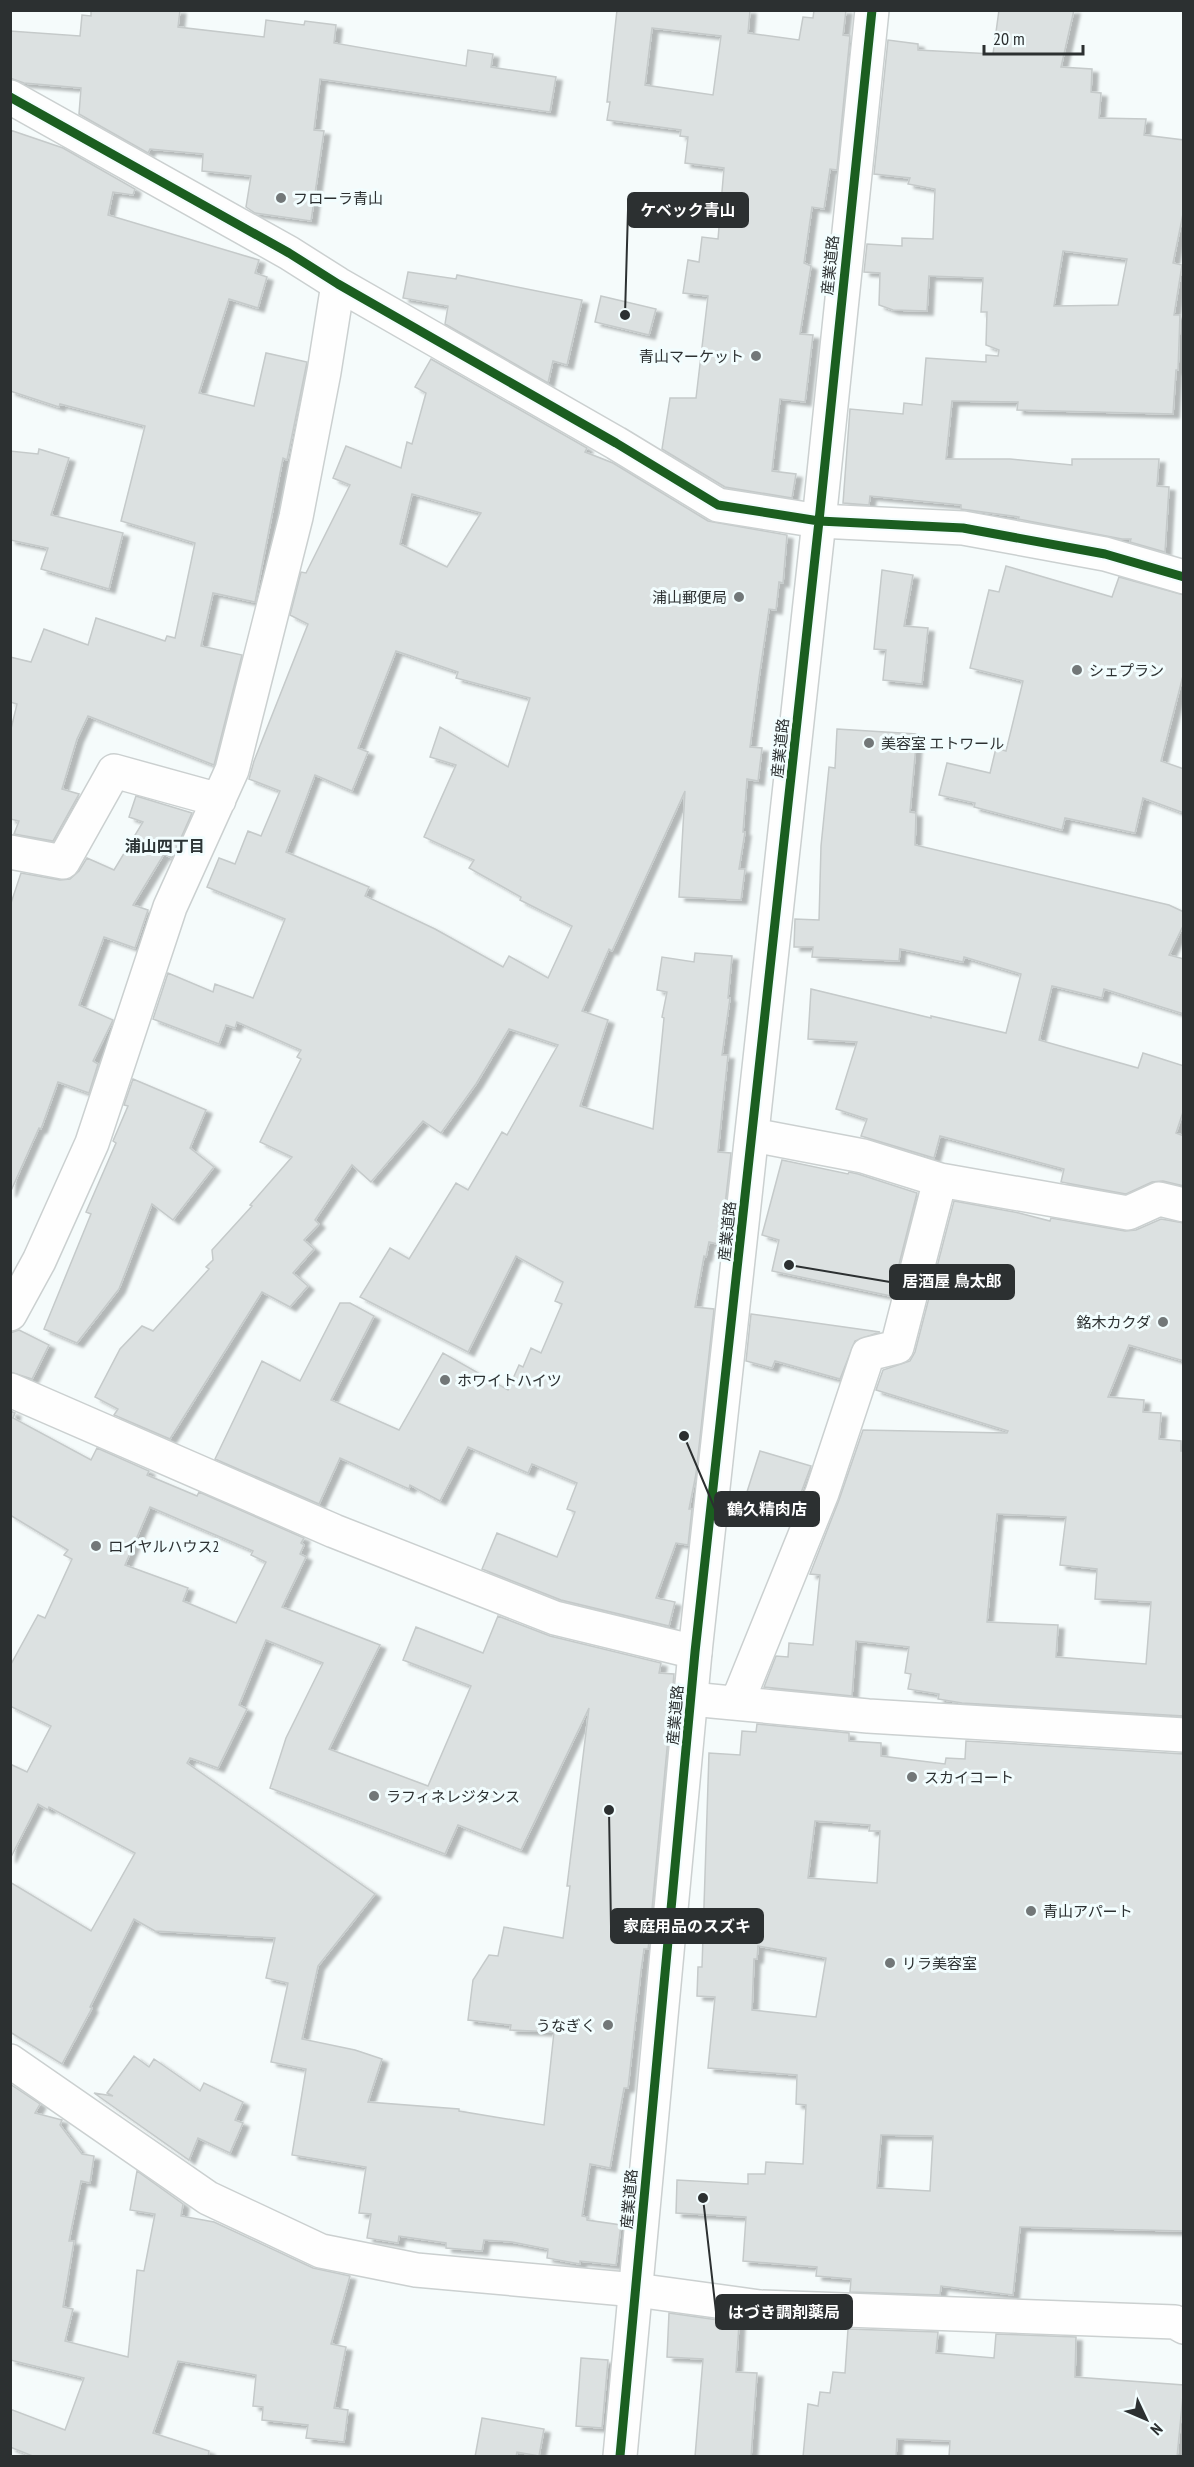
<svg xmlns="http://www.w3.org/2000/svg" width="1194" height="2467" font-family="'PT Sans Narrow','Noto Sans JP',sans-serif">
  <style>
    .building { fill: #dce1e1; stroke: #c5caca; stroke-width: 1.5; fill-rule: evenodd; filter: url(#shadow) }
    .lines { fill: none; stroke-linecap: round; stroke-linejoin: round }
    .street-casing { stroke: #cbd0d0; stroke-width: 36 }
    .secondary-casing { stroke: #cbd0d0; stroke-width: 36 }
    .street { stroke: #fefefe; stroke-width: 33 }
    .secondary { stroke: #fefefe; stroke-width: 33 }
    .cycleway-casing { stroke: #f2fdfe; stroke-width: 13 }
    .cycleway { stroke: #1b5e20; stroke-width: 9 }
    .poi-dot { fill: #727778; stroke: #f2fdfe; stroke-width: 2 }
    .labels { text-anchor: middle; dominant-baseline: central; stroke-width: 6; stroke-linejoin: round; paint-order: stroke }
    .poi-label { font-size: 15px; fill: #2c3031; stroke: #f2fdfe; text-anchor: start }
    .street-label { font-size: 15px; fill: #2c3031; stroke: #f2fdfe }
    .neighbourhood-label { font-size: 16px; font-weight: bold; fill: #2d3536; stroke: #f2fdfe }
    .leader { fill: none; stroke: #2c3031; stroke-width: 2 }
    .callout-dot { fill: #2c3031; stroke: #f2fdfe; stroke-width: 2 }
    .callout { fill: #2c3031; stroke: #2c3031; stroke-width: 2 }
    .callout-label { font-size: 16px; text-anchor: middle; font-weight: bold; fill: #fff }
  </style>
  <defs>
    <filter id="shadow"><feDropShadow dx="6" dy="4" stdDeviation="1.5" flood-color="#0004"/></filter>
  </defs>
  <rect width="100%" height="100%" fill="#f5fbfb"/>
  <path class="building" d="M91 10H180L178 27 264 37 266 20 304 25 305 21 336 25 334 43 466 66 468 50 493 54 491 67 556 77 550 112 320 79 314 130 324 131 311 221 255 213 246 207 251 176 202 171 203 154 150 149 148 153 79 114 81 88 24 83 10 78V31L80 36 82 15 91 16Z
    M617 10H750L748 33 799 40 803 17 813 18 814 10H846L843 35 850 36 837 170 830 169 824 209 812 207 804 263 811 266 800 334 813 335 805 402 780 399 772 471 796 474 792 498 725 487 662 449 670 398H696L708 296 683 293 688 260 699 262 702 237 718 239 724 168 685 163 688 137 680 136 681 130 607 120 610 102H607ZM652 28 721 36 713 95 645 85Z
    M999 10H1074L1061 67 1092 69 1091 92 1101 93 1099 118 1146 119 1144 135 1184 140V209L1173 263 1182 265 1174 315H1180L1178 370H1176L1173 414 1017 410 1018 402 952 401 946 459H1010L1072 465V459H1159L1157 486 1169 487 1165 552 1130 542 1131 539H1122L1018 519 1019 517 961 509V505L870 496 869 505 843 503 850 409 903 414 904 403 922 405 926 358 986 362V355L998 356 999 350 986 345 987 312H981L983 278 929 276 927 311 893 310 879 305 880 273 864 272 867 244 902 246V238L933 239 935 189 908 184 910 178 874 174 888 40 918 44V50L993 54ZM1063 251 1127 259 1118 305 1054 306Z
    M10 130 63 148 135 189 133 195 113 192 108 215 259 260 255 273 267 277 258 308 229 299 199 393 254 406 266 353 307 362 287 460 283 458 255 602 213 593 201 646 242 655 214 765 88 716 77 739 62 789 79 794 53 841 14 834 19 821 10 819V733L17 704 10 702V657L31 662 44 629 88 645 96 618 165 641 167 636 175 638 195 543 121 521 145 426 60 404 59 407 10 391Z
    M408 272 456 279 457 275 582 300 567 365 553 361 548 383 445 324 448 306 403 298Z
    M601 296 656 309 649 335 595 322Z
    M431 359 587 448 585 452 613 463 708 521 787 535 783 583 779 582 776 610 769 609 759 678 750 747 762 748 758 781 747 779 743 832H745L739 869H745L741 900 679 897 685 791 612 951 609 949 582 1011 608 1020 580 1106 653 1129 664 1018 662 1017 667 992 657 990 662 957 694 962 695 953 732 956 728 998H730L722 1055H728L718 1152 731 1153 723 1222 718 1244 709 1242 706 1257 704 1256 695 1307 714 1309 696 1474 689 1509H692L688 1545 676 1543 656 1598 675 1602 669 1626 561 1600 482 1569 497 1533 557 1557 575 1512 567 1509 577 1483 532 1464 528 1473 468 1447 440 1501 410 1485 409 1489 340 1458 319 1504 215 1459 262 1361 300 1381 340 1303H350L374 1316 331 1400 399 1430 443 1353 508 1390 519 1365 523 1367 531 1348 541 1353 562 1304 555 1301 563 1282 516 1256 468 1352 360 1297 390 1248 409 1259 456 1183 468 1190 502 1132 507 1135 558 1045 509 1029 476 1084 441 1133 423 1121 371 1182 352 1165 315 1220 319 1224 304 1240 314 1249 293 1273 308 1286 290 1307 262 1292 170 1439 114 1415 118 1409 95 1397 120 1349 142 1326 153 1331 209 1269 206 1267 213 1260 212 1250 252 1206 250 1205 292 1157 260 1142 301 1059 297 1057 301 1050 237 1022 235 1028 226 1025 219 1044 153 1019 168 973 213 992 215 984 253 998 285 919 207 887 219 858 235 864 248 831 261 836 280 791 249 779 254 761 308 624 290 615 301 572 306 573 350 485 333 478 346 446 401 468 407 442 412 444 426 393 415 387ZM412 494 481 513 447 567 400 544ZM396 651 458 672 456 678 530 698 508 767 440 727 430 757 456 765 424 837 474 860 469 868 521 897 520 900 572 926 548 978 509 956 503 967 435 929 365 896 369 887 286 852 315 775 352 791 368 752 358 748Z
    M39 449 69 458 51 515 123 533 109 589 41 569 48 548 10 540V451L38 454Z
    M1006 566 1112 597 1119 577 1184 595V672L1161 761 1184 769V813L1143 798 1135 833 1065 818 1062 830 974 807 975 803 939 795 947 763 990 773 996 748 1006 751 1023 681 970 668 989 590 999 592Z
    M882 570 913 575 904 626 928 628 922 684 883 680 886 650 874 649Z
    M837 729 917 734 910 812 916 813 915 845 1169 905 1184 912V924L1169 955 1184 959V1014L1104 989 1102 998 1052 986 1039 1040 1138 1068 1143 1053 1184 1066V1109L1176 1133 1184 1136V1186L1163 1181 1152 1182 1126 1194 1061 1182 1064 1169 940 1136 934 1158 861 1136 867 1119 836 1109 857 1042 808 1039 811 989 931 1018V1016L1006 1033 1021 974 964 957 963 962 900 949 899 961 812 957 813 947H794L795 919 819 920 821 846 829 767 835 768Z
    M136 796 192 813 172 858 164 854 133 905 148 910 135 948 104 937 79 1005 113 1020 93 1061 98 1064 89 1093 58 1082 41 1129 39 1128 10 1193V906L21 873 60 880 70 879 79 871 87 858 114 870 143 822 129 817Z
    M133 1079 206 1110 190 1148 214 1167 173 1220 152 1204 119 1289 77 1343 44 1329 91 1214 86 1212 116 1143 113 1141 128 1106 124 1105Z
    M782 1160 848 1174 849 1172 858 1174 917 1193 891 1296 772 1271 779 1240 762 1235Z
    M954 1201 1019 1213 1050 1221 1051 1218 1125 1231 1136 1230 1161 1219 1184 1223V1361L1129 1345 1108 1397 1144 1400 1143 1412 1161 1413 1159 1439 1181 1441V1451H1184V1716L962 1703 938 1699 939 1694 908 1689 911 1674 905 1673 909 1647 856 1641 852 1696 764 1687 776 1656 788 1657 789 1643 813 1645 820 1575 810 1574 839 1500 863 1430 1007 1433 1008 1431 876 1390 883 1370 910 1361 915 1352ZM997 1514 1066 1517 1060 1565 1097 1569 1095 1599 1151 1602 1146 1664 1056 1657 1058 1625 987 1622Z
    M751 1314 773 1317 880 1332 855 1341 840 1379 775 1361 772 1368 746 1361Z
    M19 1330 49 1345 32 1379 10 1372V1333Z
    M10 1411 15 1413 13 1418 91 1460 97 1448 149 1471 147 1475 197 1496 199 1492 304 1538 301 1543 304 1545 300 1554 306 1557 282 1607 380 1645 329 1749 428 1786 471 1686 403 1660 416 1627 483 1653 498 1616 550 1636 661 1663 659 1673 674 1674 649 1941 648 1949H644L641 1971 628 2088H624L610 2168 590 2164 582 2216 587 2217V2220L621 2225 616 2265 580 2261V2264L547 2258 548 2249 512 2242 484 2240 482 2251 446 2248V2243L399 2236 398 2243 367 2238 371 2214 359 2213 366 2167 292 2155 306 2069 271 2062 288 1983 266 1978 275 1938 155 1931 134 1919 90 2007 92 2008 62 2064 10 2032V1882L91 1931 135 1853 49 1807 48 1810 38 1804 10 1859V1764L27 1772 51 1726 10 1706V1666L38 1615 45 1618 72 1559 64 1555 68 1550 10 1515ZM150 1507 253 1551 251 1555 266 1562 236 1623 183 1601 188 1588 125 1565ZM266 1640 323 1663 286 1738 270 1788 445 1854 458 1825 521 1850 589 1708 567 1886H570L563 1938 504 1927 498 1956 489 1955 473 1980 468 2020 511 2025 510 2030 554 2032 544 2125 459 2111V2109L368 2102 382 2059 355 2050 302 2039 318 1966 375 1894 187 1763 190 1758 218 1768 247 1709 239 1705Z
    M760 1451 811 1466 795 1509 746 1495Z
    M757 1724 849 1733V1741L881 1743V1756L945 1764 946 1758 965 1759 966 1741 1184 1754V2231L1020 2227 1013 2295 941 2286 940 2295 850 2292 851 2279 816 2276 817 2267 743 2261 746 2217 676 2213 677 2180 748 2184V2174H765L766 2162 803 2164 806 2105 796 2104 797 2075 708 2068 715 1997 697 1996 698 1967H702L709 1753 740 1755 742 1731 756 1732ZM815 1821 870 1825 869 1831H880L877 1883 808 1878ZM758 1946 826 1958 816 2017 752 2010 754 1959H757ZM881 2135 933 2136 930 2191 877 2188Z
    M134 2056 149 2067 154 2059 200 2091 204 2083 243 2102 235 2120 243 2123 230 2153 198 2138 189 2160 94 2093 113 2096 107 2093Z
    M10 2084 40 2104 35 2113 62 2120 60 2125 82 2154 94 2156 90 2183 81 2181 69 2241H74L63 2307 73 2309 65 2341 128 2357 137 2270 144 2271 155 2214 130 2210 137 2171 183 2204 181 2216 214 2222 313 2268 350 2276 331 2344 346 2347 334 2408 348 2410 344 2442 306 2438 308 2425 262 2420 263 2407 253 2406 256 2375 178 2361 153 2433 209 2451 208 2457H35L10 2447V2409L65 2430 84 2378 10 2360Z
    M669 2313 739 2323 736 2372 757 2373 751 2457H695L703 2359 667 2357Z
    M848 2329 938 2332 936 2353 994 2358 996 2334 1076 2337 1075 2377 1184 2385 1177 2457H949L950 2441 897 2439 896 2457H803L808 2404 818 2406 820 2392 830 2393 833 2372 845 2373Z
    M581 2358 608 2360 602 2428 576 2426Z
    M482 2418 544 2429 539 2456 517 2452 516 2457H475Z"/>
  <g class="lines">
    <g class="street-casing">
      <path id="street" d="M10 97 289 253 338 284 616 443 718 505 819 521 963 528 1105 554 1184 577
        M10 852 63 862 114 771 219 800
        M753 1135 863 1156 940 1180 1128 1213 1159 1199 1184 1205
        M10 1314 39 1261 92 1143 170 907 232 770 296 517 324 372 338 284
        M10 1390 334 1531 555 1618 695 1652
        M691 1699 868 1716 1184 1735
        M737 1703 822 1493 868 1354 897 1347 940 1180
        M10 2061 208 2198 321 2251 416 2270 636 2290 760 2307 1175 2322 1184 2327"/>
    </g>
    <g class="secondary-casing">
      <path id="secondary" d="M620 2456 695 1652 819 521 872 10"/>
    </g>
    <use href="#street" class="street"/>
    <use href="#secondary" class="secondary"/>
    <g class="cycleway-casing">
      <path id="cycleway" d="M10 97 289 253 338 284 616 443 718 505 819 521 963 528 1105 554 1184 577
        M620 2456 695 1652 819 521 872 10"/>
    </g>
    <use href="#cycleway" class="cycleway"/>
  </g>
  <g class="poi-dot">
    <circle cx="281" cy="198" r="6"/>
    <circle cx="756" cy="356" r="6"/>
    <circle cx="739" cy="597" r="6"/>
    <circle cx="1077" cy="670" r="6"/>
    <circle cx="869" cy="743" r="6"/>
    <circle cx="1163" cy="1322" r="6"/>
    <circle cx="445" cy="1380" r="6"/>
    <circle cx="96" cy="1546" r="6"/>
    <circle cx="912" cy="1777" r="6"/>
    <circle cx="374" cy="1796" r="6"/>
    <circle cx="1031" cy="1911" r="6"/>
    <circle cx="890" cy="1963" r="6"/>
    <circle cx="608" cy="2025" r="6"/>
  </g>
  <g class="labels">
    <g class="poi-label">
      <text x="293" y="198">フローラ青山</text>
      <text x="744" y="356" text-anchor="end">青山マーケット</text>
      <text x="727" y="597" text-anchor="end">浦山郵便局</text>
      <text x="1089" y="670">シェプラン</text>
      <text x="881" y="743">美容室 エトワール</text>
      <text x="1151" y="1322" text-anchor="end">銘木カクダ</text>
      <text x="457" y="1380">ホワイトハイツ</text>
      <text x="108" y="1546">ロイヤルハウス2</text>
      <text x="924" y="1777">スカイコート</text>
      <text x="386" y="1796">ラフィネレジタンス</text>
      <text x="1043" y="1911">青山アパート</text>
      <text x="902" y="1963">リラ美容室</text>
      <text x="596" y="2025" text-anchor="end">うなぎく</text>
    </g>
    <g class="street-label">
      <text transform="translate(830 265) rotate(-84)">産業道路</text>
      <text transform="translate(780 748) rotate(-84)">産業道路</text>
      <text transform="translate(727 1231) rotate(-84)">産業道路</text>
      <text transform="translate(675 1715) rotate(-85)">産業道路</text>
      <text transform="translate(629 2199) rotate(-85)">産業道路</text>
    </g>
    <g class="neighbourhood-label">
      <text x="165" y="846">浦山四丁目</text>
    </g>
  </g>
  <path class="leader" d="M625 315L628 210M789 1265L890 1282M684 1436L715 1509M609 1810L611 1926M703 2198L716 2312"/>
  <g class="callout-dot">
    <circle cx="625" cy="315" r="6"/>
    <circle cx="789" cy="1265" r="6"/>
    <circle cx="684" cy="1436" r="6"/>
    <circle cx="609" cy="1810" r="6"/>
    <circle cx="703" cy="2198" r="6"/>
  </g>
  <g class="callout">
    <rect x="628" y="193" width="120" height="34" rx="6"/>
    <rect x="890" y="1265" width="124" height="34" rx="6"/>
    <rect x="715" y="1492" width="104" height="34" rx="6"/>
    <rect x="611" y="1909" width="152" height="34" rx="6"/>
    <rect x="716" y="2295" width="136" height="34" rx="6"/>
  </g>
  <g class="callout-label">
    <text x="688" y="216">ケベック青山</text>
    <text x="952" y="1287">居酒屋 鳥太郎</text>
    <text x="767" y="1515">鶴久精肉店</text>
    <text x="687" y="1932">家庭用品のスズキ</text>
    <text x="784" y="2318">はづき調剤薬局</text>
  </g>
  <rect width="1194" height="2467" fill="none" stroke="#2c3031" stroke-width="24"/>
  <g transform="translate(1146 2419) rotate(134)" stroke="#f2fdfe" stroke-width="4.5" paint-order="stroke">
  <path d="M0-4.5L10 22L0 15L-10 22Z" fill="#2c3031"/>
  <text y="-9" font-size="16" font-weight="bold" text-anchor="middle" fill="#2c3031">N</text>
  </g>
  <path d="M984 45v9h99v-9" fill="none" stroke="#2c3031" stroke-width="3"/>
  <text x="993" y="45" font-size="18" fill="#2c3031" stroke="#f2fdfe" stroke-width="4.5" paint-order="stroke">20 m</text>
</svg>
